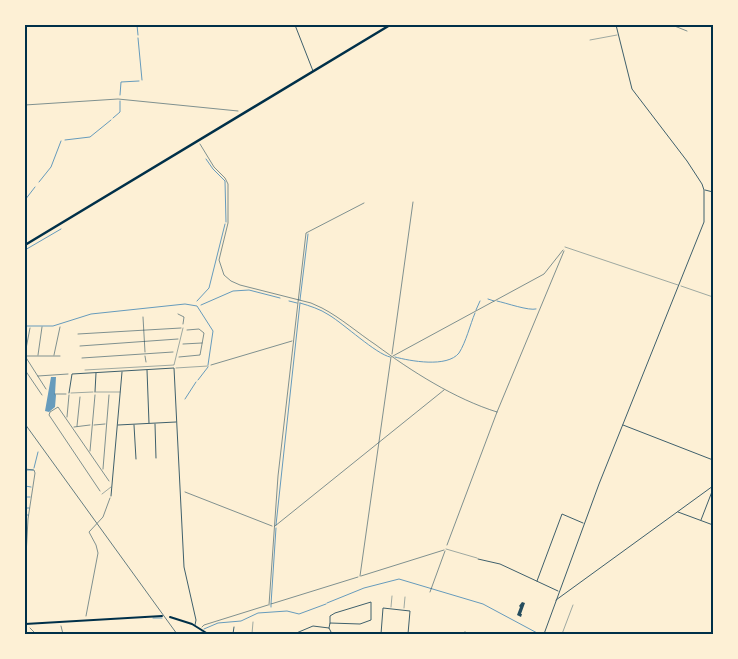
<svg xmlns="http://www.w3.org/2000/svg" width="738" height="659" font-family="Manrope,sans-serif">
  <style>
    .water { fill: #669bbc }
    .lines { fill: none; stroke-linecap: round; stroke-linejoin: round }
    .stream { stroke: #669bbc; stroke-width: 1 }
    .building { fill: #264d5e }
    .path { stroke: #003049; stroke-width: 0.5 }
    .service { stroke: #3f606c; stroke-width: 0.5 }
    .minor { stroke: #3f606c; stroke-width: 1 }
    .secondary { stroke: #003049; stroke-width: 2 }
    .primary { stroke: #003049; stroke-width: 2.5 }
    .rail { stroke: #657d81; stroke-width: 1 }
    .neatline { fill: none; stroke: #003049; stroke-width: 2 }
  </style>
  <rect width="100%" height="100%" fill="#fdf0d5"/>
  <path class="water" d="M51 377H56L55 394 56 395 55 407 49 412 45 411Z"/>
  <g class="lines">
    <path class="stream" d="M137 25 138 35
      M138 38 142 80
      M120 95 121 82 139 81
      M113 118 120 112V101
      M65 140 90 137 111 120
      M206 159 213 169 225 181 226 222
      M39 182 51 167 61 141
      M25 200 35 187
      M25 250 61 229
      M488 299 494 301
      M300 300 308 234
      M197 301 209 288 225 224
      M289 301 297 303
      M497 301C506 303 529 311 536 309
      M300 303C310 306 320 309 329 315 344 324 376 354 390 357
      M201 305 233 291 249 290 280 298
      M476 310 480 301
      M25 326H53L91 314 185 304 197 306 213 331 208 365
      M395 357C410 361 447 368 459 353 466 342 470 325 475 313
      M198 380 208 367
      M185 399 196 382
      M34 468 38 452
      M25 470H33
      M25 486 31 487
      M25 497H30
      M25 508H29
      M25 515H28
      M276 525 300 303
      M327 603 364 588 399 579 483 604 539 634
      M271 604 276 528
      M271 607V605
      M153 618H162
      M204 629 218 623 241 621 258 613 287 611 299 614 326 604
      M198 634 202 632"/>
  </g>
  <path class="building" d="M522 602 525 603 521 614H522L521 617 517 615 520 607 519 606Z"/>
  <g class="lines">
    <path class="path" d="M672 25 687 31
      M25 105 118 99 238 111
      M200 144 214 167 225 178 228 184V223L219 260 224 275 231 281 240 285 311 303 322 308C341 318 358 333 376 345 411 371 455 399 497 412
      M178 314 184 317 183 324
      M143 317 145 352
      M78 334 181 328
      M183 344 202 343
      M80 346 178 339
      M25 354 30 328
      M392 354 413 202
      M38 355 42 327
      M54 355 60 327
      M25 356 46 389
      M27 356H60
      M145 356 146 362
      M393 356 544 274 563 250
      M179 357 200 355 204 333 199 329 187 330
      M82 358 173 352
      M211 365 292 341
      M25 370 42 395
      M38 376 68 374
      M55 394H66
      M67 417 69 395
      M94 425 105 424
      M77 426 80 397
      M74 427 90 425
      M90 451 95 395
      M25 469 34 470 35 473 28 519 25 574
      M103 469 109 395
      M100 491 49 415 50 412 58 407 109 481
      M185 492 272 526
      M275 526 444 390
      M447 545 497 412 564 251
      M360 576 391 357
      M361 576 444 550
      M430 592 445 551
      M271 604 358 577
      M269 605 278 476 306 233 364 203
      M86 616 98 553 96 545 89 532 103 517 110 498
      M61 626 63 634
      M202 627 204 625 268 605
      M30 628 36 634"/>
    <path class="service" d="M590 40 617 35
      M565 247 678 285
      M681 286 713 297
      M176 368 208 366
      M85 370 174 365 183 328
      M96 392H120
      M71 393 93 392
      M102 494 111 487
      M446 549 477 558
      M391 607 392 596
      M404 608 405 597
      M545 633H618L638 634
      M252 634 253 622
      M562 634 573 605"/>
    <path class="minor" d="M295 25 313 71
      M705 190 713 192
      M147 370 149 423
      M95 392 96 373
      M69 393 72 374 174 368 184 567 196 620 195 625
      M155 424 156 458
      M118 425 176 422
      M134 425 136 459
      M623 425 713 460
      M111 496 122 372
      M678 512 713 525
      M701 520 713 489
      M478 559 500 564 558 591
      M537 581 562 514 583 523
      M556 600 713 486
      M329 628 330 623 360 624 371 620V602L335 613 330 616V623
      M233 634 234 627
      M234 634H239
      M278 634H294L313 626 329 628 332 634
      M381 634 383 608 410 611 408 634
      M461 634 465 632 469 634
      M544 634 599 484 704 222V190L702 184 687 161 632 89 616 25"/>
    <path class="secondary" d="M170 617 192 624 208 634
      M25 624 162 616"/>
    <path class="primary" d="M25 245 390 25"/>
    <path class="rail" d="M25 424 177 634"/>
  </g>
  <rect width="738" height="659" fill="none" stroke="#fdf0d5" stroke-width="52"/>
  <rect x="26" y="26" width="686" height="607" class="neatline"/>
</svg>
